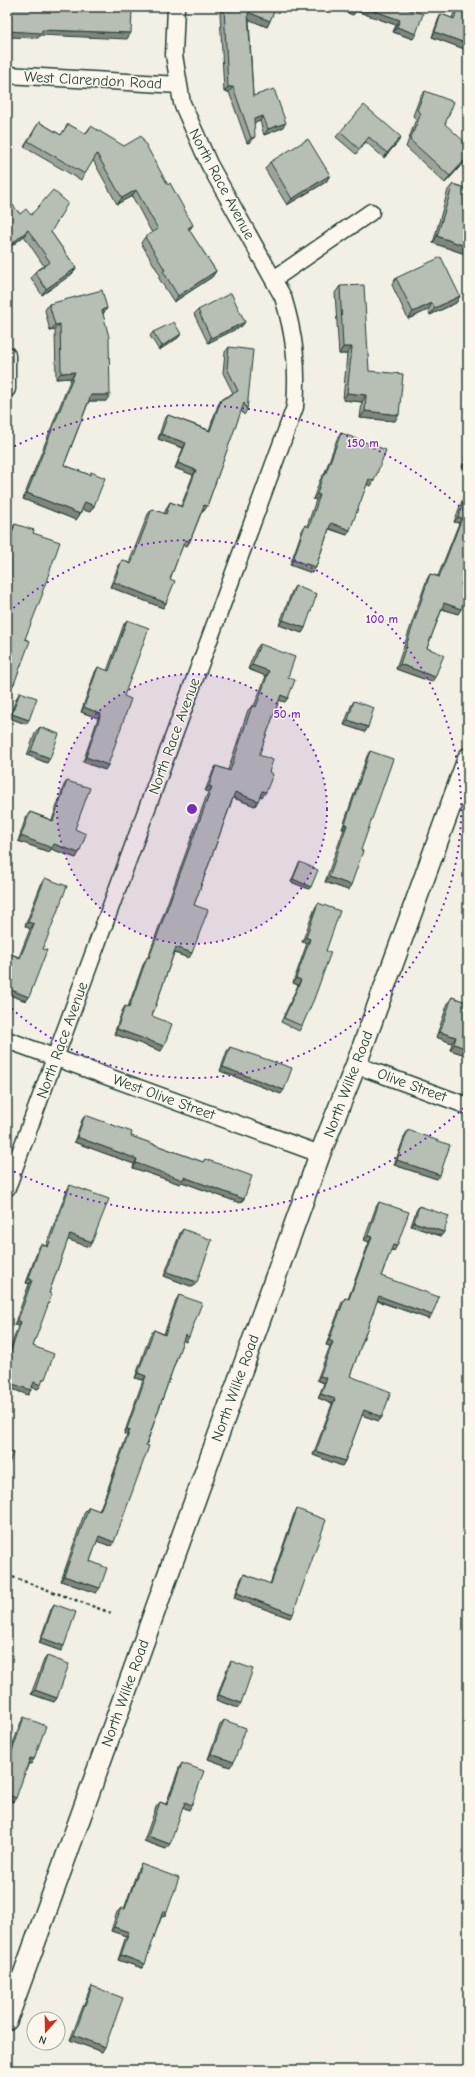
<svg xmlns="http://www.w3.org/2000/svg" width="475" height="2077" font-family="'Comic Neue',sans-serif">
  <style>
    .lines { fill: none; stroke-linecap: round; stroke-linejoin: round }
    .minor-casing { stroke: #1f3d34; stroke-width: 19 }
    .tertiary-casing { stroke: #1f3d34; stroke-width: 23 }
    .path { stroke: #1f3d34; stroke-width: 2.5; stroke-dasharray: 3 3; stroke-linecap: butt }
    .minor { stroke: #fbf7ec; stroke-width: 16 }
    .tertiary { stroke: #fbf7ec; stroke-width: 20 }
    .wall { fill: #9da39a; stroke: #1f3d34 }
    .shaded-wall { fill: #80857d; stroke: #1f3d34 }
    .building { fill: #b7beb3; stroke: #1f3d34 }
    .ring { fill: none; stroke: #7b2cbf; stroke-width: 2; stroke-dasharray: 2 4 }
    .labels { text-anchor: middle; dominant-baseline: central; stroke-width: 3; stroke-linejoin: round; paint-order: stroke }
    .street-label { font-size: 15px; fill: #1f3d34; stroke: #fbf7ec }
    .centre { fill: #7b2cbf; stroke: #fbf7ec; stroke-width: 2 }
    .ring-label { font-size: 12px; text-anchor: middle; font-weight: bold; fill: #7b2cbf; stroke: #fbf7ec; stroke-width: 3; stroke-linejoin: round; paint-order: stroke }
  </style>
  <rect width="100%" height="100%" fill="#f2f0e5"/>
  <filter id="ink" filterUnits="userSpaceOnUse"><feTurbulence type="fractalNoise" baseFrequency=".025" numOctaves="2"/><feDisplacementMap in="SourceGraphic" scale="8" xChannelSelector="R" yChannelSelector="G"/><feConvolveMatrix kernelMatrix="1 2 1 2 8 2 1 2 1" color-interpolation-filters="sRGB"/></filter>
  <g filter="url(#ink)">
    <g class="lines">
      <g class="minor-casing">
        <path id="minor" d="M7 75 179 85
          M274 279 371 212
          M7 355V389
          M7 1040 320 1154
          M356 1065 468 1106
          M7 1188 295 407C298 367 295 336 283 297L209 164 182 103 174 55 176 7"/>
      </g>
      <g class="tertiary-casing">
        <path id="tertiary" d="M7 2020 320 1154 356 1065 468 758"/>
      </g>
      <path class="path" d="M7 1575 111 1613"/>
      <use href="#minor" class="minor"/>
      <use href="#tertiary" class="tertiary"/>
    </g>
    <path class="wall" d="M222 7H276L267 27 249 19 253 96 282 128 264 135 260 121 254 123 251 142 247 143 229 92H224L220 13Z
      M332 7 407 9 413 39 393 32 396 25 356 11 353 15Z
      M456 7H468V48L467 50 432 37 438 20 441 14 452 18Z
      M425 91 445 124 468 158 445 183 406 147 416 119 413 116 420 97Z
      M39 122 61 135 68 124 85 134 91 126 189 230 216 271 212 277 174 302 158 277 160 275 141 243 145 237 152 233 132 196 117 204 93 160 81 180 24 147Z
      M340 132 398 142 384 158 366 142 356 154 336 137Z
      M270 162 330 175 326 182 287 205 265 169Z
      M453 184 468 189V255L433 243 448 190Z
      M7 198 20 214 31 215 51 232 76 268 72 274 42 295 31 278 35 272 44 266 24 236 8 249 7 247Z
      M396 278 460 296 456 303 430 315 428 310 408 319 392 285Z
      M340 286 369 371 395 421 360 418 362 402 343 400 347 354H339L335 293Z
      M49 304 107 308 103 314 106 401H89L64 465 90 475 91 472 94 506 90 512 82 509 80 514 76 520 23 499 71 378 56 379 55 330 50 331 45 310Z
      M198 310 242 326 208 343 194 314Z
      M153 332 181 334 178 338 159 350 150 336Z
      M229 347 247 410 244 415 241 410 207 506 204 511H202L190 541 187 546 183 545 170 579 166 603 163 608 110 587 119 565 122 560 129 563 148 514 152 509 164 514 167 507 170 502 181 506 193 475 175 468 183 448 158 439 164 420 168 415 209 430 218 405 221 400 233 393 223 373 225 352Z
      M341 433 371 486 367 484 347 535 329 529 316 567 312 573 290 565 302 531 305 525 307 526 316 500 313 499 320 480 323 475H324L337 439Z
      M468 451V469L462 467Z
      M468 485V567L461 585V609L458 614 442 609 427 648 432 682 396 669 427 579 430 574 438 576 459 523 454 522Z
      M15 524 33 533 25 639 11 688 7 687V543L12 528Z
      M295 586 305 628 302 633 279 625 292 591Z
      M127 620 124 696 108 765 105 770 83 762 98 718 81 712 95 672 98 667 107 671 124 624Z
      M260 644 288 677 285 702 279 700 259 755 269 772 262 797 260 796 255 806 233 798 194 905 189 958 174 953 152 1016 161 1051 114 1034 122 1011 125 1006 128 1007 144 962 148 957 208 792 205 791 213 771 216 766 228 770 248 710 252 706H254L266 676 248 669 256 649Z
      M20 692 26 724 9 718 17 697Z
      M354 701 368 727 365 732 344 725 351 706Z
      M40 727 50 758 47 763 27 755 36 731Z
      M370 751 351 885 348 890 325 882 344 829H342L367 756Z
      M67 781 75 829 76 858 51 849 49 852 18 841 26 817 30 812 52 820 64 785Z
      M300 862 311 887 309 889 291 882 298 865Z
      M45 878 43 949 29 997 26 1001 7 994V989L10 982 7 981V956L9 953 19 957 30 929 25 926 42 882Z
      M318 903 326 951 302 1026 299 1031 281 1022 298 985 293 983 307 943 302 942 315 908Z
      M452 997 468 1003V1056L450 1050 452 1043 436 1037 448 1003Z
      M230 1047 281 1094 220 1071 227 1051Z
      M85 1115 131 1136 203 1162 205 1159 244 1199 240 1203 182 1182 180 1184 133 1168 134 1164 74 1142 82 1120Z
      M408 1130 437 1179 394 1165 405 1135Z
      M70 1185 89 1247 68 1239 49 1293 33 1346 41 1384 38 1389 32 1387 28 1395 7 1387V1358L18 1326 14 1325 29 1284 26 1283 38 1249 41 1244 46 1246 67 1190Z
      M379 1202 394 1251 391 1250 381 1276 429 1319 377 1301 350 1376 382 1417 379 1421 362 1415 345 1461 342 1466 313 1455 332 1404 318 1398 324 1383 317 1380 330 1346 326 1345 342 1302 345 1298 348 1299 369 1242 364 1240 376 1207Z
      M419 1206 444 1232 441 1236 411 1226 416 1211Z
      M183 1229 193 1287 164 1276 180 1233Z
      M179 1295 186 1342 183 1340 111 1546 97 1541 90 1561 96 1593 61 1581 85 1511 89 1507 99 1511 107 1491 127 1435 124 1434 143 1380 135 1378 150 1335 154 1330 164 1334 176 1300Z
      M297 1509 293 1614 290 1618 234 1598 241 1579 244 1574 270 1584 294 1514Z
      M54 1604 61 1651 39 1643 51 1609Z
      M47 1656 57 1698 54 1702 31 1694 44 1660Z
      M231 1661 238 1708 216 1700 228 1666Z
      M24 1717 34 1759 31 1764 29 1763 13 1802 7 1800V1756L8 1757 21 1722Z
      M224 1720 230 1767 208 1759 220 1725Z
      M182 1763 189 1810 183 1807 166 1849 144 1841 156 1807 160 1802 166 1804 179 1768Z
      M141 1864 167 1912 164 1917 162 1916 142 1968 118 1960 126 1936 111 1931 117 1912 121 1908 124 1909 138 1869Z
      M92 1986 102 2052 70 2040 89 1991Z"/>
    <path class="shaded-wall" d="M332 7H364L400 20 396 25 356 11 353 15Z
      M248 12 270 21 267 27 245 18Z
      M397 27 416 34 413 39 393 32Z
      M42 30 131 33 127 39 40 35 38 38 7 37V31Z
      M435 32 468 44V48L467 50 432 37Z
      M228 87H233L229 92H224Z
      M263 116 260 121 250 125 254 119Z
      M286 123 282 128 264 135 268 129Z
      M255 137 251 142 247 143 251 138Z
      M401 137 398 142 384 158 387 153Z
      M468 157V158L445 183 450 176Z
      M330 175 326 182 287 205 292 199Z
      M136 190 132 196 117 204 122 198Z
      M193 225 189 231 188 228Z
      M28 230 24 236 8 249 13 243Z
      M437 236 468 247V255L433 243Z
      M76 268 72 274 42 295 46 289Z
      M216 271 212 277 174 302 178 296Z
      M460 296 456 303 430 315 435 308Z
      M432 303 428 310 408 319 413 312Z
      M107 308 103 314 102 310Z
      M245 322 242 326 208 343 211 338Z
      M60 324 55 330 50 331 55 325Z
      M181 334 178 338 159 350 162 346Z
      M343 347H352L347 354H339Z
      M75 372 71 378 56 379 61 373Z
      M347 393 366 395 362 402 343 400Z
      M91 395H110L106 401H87Z
      M365 411 399 415 395 421 360 418Z
      M161 434 186 443 183 448 158 439Z
      M466 462 468 463V469L462 467Z
      M178 463 196 470 193 475 175 468Z
      M369 479 374 481 371 486 365 484Z
      M27 493 80 514 76 520 23 499Z
      M317 494 320 495 316 500 313 499Z
      M85 502 94 506 90 512 80 509Z
      M204 505 207 506 204 511 200 510Z
      M458 517 462 518 459 523 454 522Z
      M331 523 350 530 347 535 328 528Z
      M185 540 190 541 187 546 181 545Z
      M293 560 316 567 312 573 290 565Z
      M7 562 10 563 7 568Z
      M114 582 166 603 163 608 110 587Z
      M444 603 461 609 458 614 440 608Z
      M283 620 305 628 302 633 279 625Z
      M400 664 435 677 432 682 396 669Z
      M252 665 269 671 266 676 248 669Z
      M7 681 14 684 11 688 7 687Z
      M281 695 288 698 285 702 277 700Z
      M84 707 101 714 98 718 81 712Z
      M12 714 29 720 26 724 9 718Z
      M348 720 368 727 365 732 344 725Z
      M31 751 50 758 47 763 27 755Z
      M86 757 108 765 105 770 83 762Z
      M209 786 212 787 208 792 205 791Z
      M262 791 266 792 262 797 259 795Z
      M235 792 258 801 255 806 232 797Z
      M345 824 347 825 344 829H342Z
      M21 836 54 844 79 853 76 858 51 849 49 852 18 841Z
      M329 877 351 885 348 890 325 882Z
      M293 879 311 887 309 889 291 882Z
      M28 922 34 924 30 929 25 926Z
      M306 937 310 939 307 943 302 942Z
      M176 947 192 953 189 958 173 952Z
      M7 975 13 978 10 982 7 981Z
      M296 978 301 980 298 985 293 983Z
      M9 989 29 997 26 1001 7 994V991Z
      M117 1029 164 1046 161 1051 114 1034Z
      M440 1032 456 1037 452 1043 436 1037Z
      M454 1044 468 1049V1056L450 1050Z
      M223 1067 284 1090 281 1094 220 1071Z
      M77 1137 137 1159 134 1164 74 1142Z
      M397 1160 440 1175 437 1179 394 1165Z
      M136 1163 184 1177 244 1199 240 1203 182 1182 180 1184 133 1168Z
      M414 1222 444 1232 441 1236 411 1226Z
      M70 1234 92 1242 89 1247 66 1239Z
      M368 1236 372 1237 369 1242 364 1240Z
      M393 1245 397 1246 394 1251 390 1249Z
      M167 1272 197 1282 193 1287 164 1276Z
      M29 1278 32 1280 29 1284 26 1283Z
      M379 1296 432 1315 429 1319 376 1300Z
      M18 1320 21 1322 18 1326 14 1325Z
      M185 1335 189 1337 186 1342 182 1340Z
      M329 1340 333 1342 330 1346 326 1345Z
      M138 1373 146 1376 143 1380 135 1378Z
      M320 1376 327 1378 324 1383 317 1380Z
      M7 1382 31 1390 28 1395 7 1387Z
      M34 1382 41 1385 38 1389 30 1387Z
      M321 1394 335 1399 332 1404 318 1398Z
      M364 1410 382 1417 379 1421 361 1415Z
      M127 1429 130 1430 127 1435 124 1434Z
      M316 1451 345 1461 342 1466 313 1455Z
      M99 1536 114 1542 111 1546 96 1541Z
      M64 1576 100 1588 96 1593 61 1581Z
      M237 1593 293 1614 290 1618 234 1598Z
      M42 1638 64 1646 61 1651 39 1643Z
      M35 1690 57 1698 54 1702 31 1694Z
      M219 1695 241 1703 238 1708 216 1700Z
      M211 1754 234 1762 230 1767 208 1759Z
      M30 1758 34 1759 31 1764 27 1763Z
      M7 1794 16 1798 13 1802 7 1800Z
      M185 1802 192 1805 189 1810 182 1807Z
      M148 1836 170 1844 166 1849 144 1841Z
      M163 1911 167 1912 164 1917 160 1915Z
      M114 1927 129 1932 126 1936 111 1931Z
      M121 1955 145 1964 142 1968 118 1960Z
      M74 2035 105 2047 102 2052 70 2040Z"/>
    <path class="building" d="M7 7H45L132 10 131 33 42 30V33L7 31Z
      M224 7H276L270 21 248 12 253 96 274 89 286 123 268 129 263 116 254 119 255 137 251 138 233 87H228Z
      M351 7H358L357 9Z
      M364 7H408L407 9 423 14 416 34 397 27 400 20Z
      M458 7H468V44L435 32 441 14 454 19Z
      M425 91 454 102 445 124 468 145V157L450 176 410 140 421 113 417 110Z
      M364 105 401 137 387 153 369 137 359 149 340 132Z
      M39 122 61 135 68 124 86 134 91 126 124 146 141 136 168 185 170 183 193 225 188 228 216 271 178 296 163 271 165 270 145 237 158 229 136 190 122 198 97 154 85 174 28 141Z
      M308 139 330 175 292 199 270 162Z
      M453 184 468 189V247L437 236Z
      M53 190 68 203 51 232 76 268 46 289 35 272 50 262 28 230 13 243 7 237V198L20 214 26 209 31 215Z
      M441 257 460 296 435 308 432 303 413 312 396 278Z
      M364 285 369 371 403 374 399 415 365 411 366 395 347 393 352 347H343L340 286Z
      M102 290 107 308 102 310 109 337 110 395H91L64 465 90 475 91 472 105 478 94 506 85 502 80 514 27 493 75 372 61 373 60 324 55 325 49 304Z
      M231 293 245 322 211 338 198 310Z
      M174 322 181 334 162 346 153 332Z
      M229 347 253 350 247 410 244 403 207 506 204 505 190 541 185 540 170 579 175 581 166 603 114 582 122 560 131 564 152 509 166 514 170 502 182 507 196 470 178 463 186 443 161 434 168 415 210 431 221 400 238 391 227 368Z
      M341 433 386 450 374 481 369 479 350 530 331 523 316 567 293 560 305 525 309 527 320 495 317 494 323 475H325Z
      M468 455V463L466 462Z
      M468 490V567L461 585 468 587V591L461 609 444 603 427 648 444 655 435 677 400 664 430 574 439 577 462 518 458 517Z
      M15 524 34 530 33 533 60 542 42 593H43L25 639 30 641 14 684 7 681V572L10 563 7 562V548Z
      M295 586 317 594 305 628 283 620Z
      M127 620 149 628 124 696 131 699 108 765 86 757 101 714 84 707 98 667 109 671Z
      M260 644 295 657 288 677 295 680 288 698 281 695 259 755 273 760 269 772 273 774 266 792 262 791 258 801 235 792 194 905 208 910 192 953 176 947 152 1016 172 1024 164 1046 117 1029 125 1006 129 1008 147 957 149 958 212 787 209 786 216 766 230 771 252 706 256 707 269 671 252 665Z
      M20 692 37 698 29 720 12 714Z
      M354 701 374 708 368 727 348 720Z
      M40 727 59 734 50 758 31 751Z
      M370 751 393 759 361 850 363 851 351 885 329 877 347 825 345 824Z
      M67 781 90 788 75 829 86 834 79 853 54 844 52 848 21 836 30 812 53 821Z
      M300 862 318 870 311 887 293 879Z
      M45 878 67 886 43 949 47 950 29 997 9 989 13 978 7 975V958L9 953 20 958 34 924 28 922Z
      M318 903 340 911 326 951 331 952 314 999 302 1026 284 1018 301 980 296 978 310 939 306 937Z
      M452 997 468 1003V1049L454 1044 456 1037 440 1032Z
      M230 1047 292 1068 284 1090 223 1067Z
      M85 1115 132 1132 131 1136 203 1162 205 1159 252 1176 244 1199 184 1177 183 1180 136 1163 137 1159 77 1137Z
      M408 1130 450 1145 440 1175 397 1160Z
      M70 1185 109 1199 92 1242 70 1234 49 1293 52 1294 33 1346 54 1354 45 1379H43L41 1385 34 1382 31 1390 7 1382V1362L21 1322 18 1320 32 1280 29 1278 41 1244 48 1247Z
      M379 1202 409 1212 397 1246 393 1245 381 1276 439 1297 432 1315 379 1296 350 1376 391 1392 382 1417 364 1410 345 1461 316 1451 335 1399 321 1394 327 1378 320 1376 333 1342 329 1340 345 1298 349 1299 372 1237 368 1236Z
      M419 1206 449 1216 444 1232 414 1222Z
      M183 1229 212 1240 197 1282 167 1272Z
      M179 1295 202 1303 189 1337 185 1335 146 1445 149 1446 114 1542 99 1536 90 1561 107 1568 100 1588 64 1576 89 1507 100 1511 110 1486 130 1430 127 1429 146 1376 138 1373 154 1330 165 1335Z
      M7 1451 13 1453 7 1469Z
      M297 1509 326 1520 293 1614 237 1593 244 1574 271 1584Z
      M54 1604 76 1612 64 1646 42 1638Z
      M47 1656 69 1664 57 1698 35 1690Z
      M231 1661 253 1669 241 1703 219 1695Z
      M24 1717 46 1726 34 1759 30 1758 16 1798 7 1794V1756L10 1757Z
      M224 1720 246 1728 234 1762 211 1754Z
      M182 1763 204 1771 192 1805 185 1802 170 1844 148 1836 160 1802 167 1805Z
      M141 1864 179 1878 167 1912 163 1911 145 1964 121 1955 129 1932 114 1927 121 1908 125 1909Z
      M92 1986 123 1998 105 2047 74 2035Z"/>
  </g>
  <circle cx="192" cy="809" r="135" fill="#7b2cbf" fill-opacity=".12"/>
  <g class="ring">
    <circle cx="192" cy="809" r="135"/>
    <path d="M9 612A269 269 0 1 1 9 1006"/>
    <path d="M468 1104A404 404 0 0 1 9 1169M9 449A404 404 0 0 1 468 514"/>
  </g>
  <g class="labels">
    <g class="street-label">
      <text transform="translate(93 80) rotate(3)">West Clarendon Road</text>
      <text transform="translate(222 184) rotate(62)">North Race Avenue</text>
      <text transform="translate(174 736) rotate(-70)">North Race Avenue</text>
      <text transform="translate(62 1040) rotate(-70)">North Race Avenue</text>
      <text transform="translate(348 1084) rotate(-69)">North Wilke Road</text>
      <text transform="translate(412 1085) rotate(20)">Olive Street</text>
      <text transform="translate(164 1097) rotate(20)">West Olive Street</text>
      <text transform="translate(235 1388) rotate(-70)">North Wilke Road</text>
      <text transform="translate(125 1693) rotate(-70)">North Wilke Road</text>
    </g>
  </g>
  <circle cx="192" cy="809" r="6" class="centre"/>
  <g class="ring-label">
    <text x="363" y="447">150 m</text>
    <text x="382" y="623">100 m</text>
    <text x="287" y="718">50 m</text>
  </g>
  <rect width="475" height="2077" fill="none" stroke="#fbf7ec" stroke-width="24"/>
  <rect x="12" y="12" width="451" height="2053" fill="none" stroke="#1f3d34" stroke-width="1.5" filter="url(#ink)"/>
  <g transform="translate(46 2031) rotate(200)"><circle r="19" fill="#fbf7ec" stroke="#a3ada2"/>
  <path d="M0-3L7 15L0 10L-7 15Z" fill="#c8321e"/>
  <text y="-6" font-size="11" font-weight="bold" text-anchor="middle" fill="#1f3d34">N</text>
  </g>
</svg>
